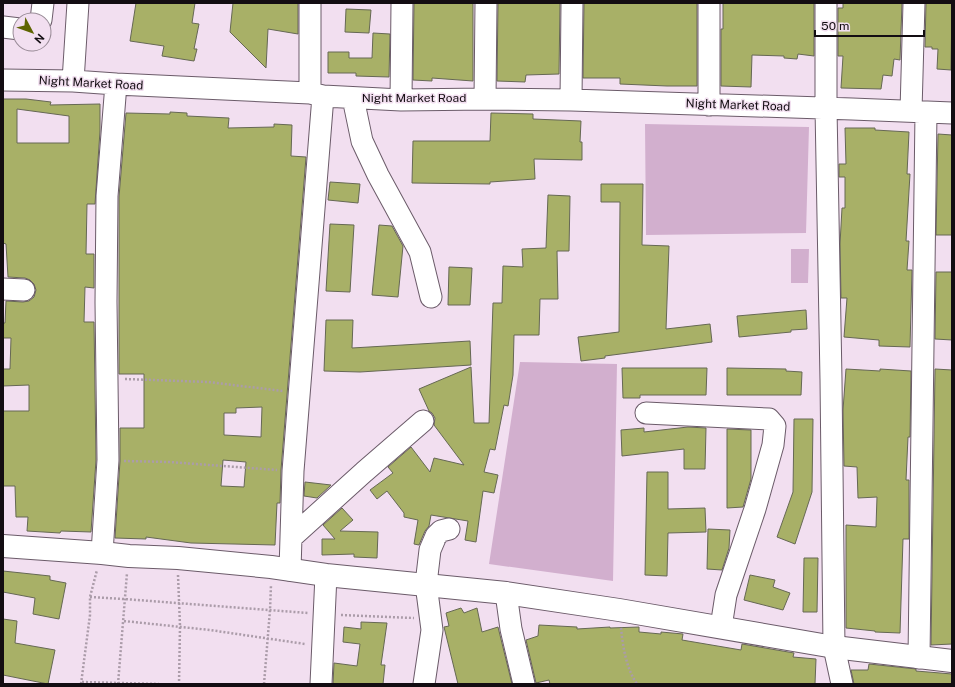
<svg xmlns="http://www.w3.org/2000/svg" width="955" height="687" font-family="'Public Sans',sans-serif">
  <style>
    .green { fill: #d2afce }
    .building { fill: #a8b067; stroke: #666854; fill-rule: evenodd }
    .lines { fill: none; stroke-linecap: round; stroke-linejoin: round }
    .minor-casing { stroke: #6b5b69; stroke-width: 23 }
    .major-casing { stroke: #6b5b69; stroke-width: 24 }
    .path { stroke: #ab9ca9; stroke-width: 2.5; stroke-dasharray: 2 2; stroke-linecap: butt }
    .minor { stroke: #fff; stroke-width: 21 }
    .major { stroke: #fff; stroke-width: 22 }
    .labels { text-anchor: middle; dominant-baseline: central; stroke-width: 3; stroke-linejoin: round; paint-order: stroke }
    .street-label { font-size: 12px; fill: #130d12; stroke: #f2dff0 }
  </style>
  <rect width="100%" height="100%" fill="#f2dff0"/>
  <path class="green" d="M645 124 809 127 806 233 646 235Z
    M791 249H809L808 283H791Z
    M520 362 617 364 613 581 489 564Z"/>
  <path class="building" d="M136 3H195L192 23 199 24 194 49H197L194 61 162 56 164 46 130 41Z
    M233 3H298V34L268 29 266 68 230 32Z
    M414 3H473V81L432 78V81L413 80Z
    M498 3H560L559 74 526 75 525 82 497 81Z
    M584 3H697V86H667L620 84V78H583Z
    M723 3H814V56L798 54 797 59 784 58V56L752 55 751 87 721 86V29H723Z
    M843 3H902L900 60 894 59 892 76 883 75 881 89 841 88 843 56H838V8H843Z
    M926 3H952L951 70 937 69 938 49H932V47H925Z
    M346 9 371 10 369 33 345 32Z
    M373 33 390 34 389 77 356 76V73H328V52H349V58H372Z
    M3 99H26L51 102 50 105 100 104V131L95 204H87L86 254H94V288L85 287 84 322H94L96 460 91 532 61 531 60 533 27 531 28 517H16L15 486H3V411H29V385L3 386V369H10L11 338H3V323H5L6 301 23 302 29 301 34 297 36 290 34 284 30 280 25 278 8 277 6 244 3 243ZM17 109 69 116V143H17Z
    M170 112 187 113V116L229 118 228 128 274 127V124L292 125 291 156 306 157 281 470 280 503H277L275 545 191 543 146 537V539L115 538 120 461V428H144V374H119V197L126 113 170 114ZM262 407 261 437 224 435V413H236V408ZM223 460 246 462 244 487 221 486Z
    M491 113 533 114V119L581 121 580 142H582V160L534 159 535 179 490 182V184L412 183 413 141H490Z
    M845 128H875V130L909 132 907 174H910L906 241H909L907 270H912L910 347 879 346V340L844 337 847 298H841L840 244 842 208H845V177H839V164H846Z
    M938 134 952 135V235H936Z
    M330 182 360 184 358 203 328 200Z
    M601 184H643L642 245 669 246 666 329 710 324 712 342 605 356V358L581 361 578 337 619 332 620 202H601Z
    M548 195 570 196 569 251H557L558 299H540L539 335H514L513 375 508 406 504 405 495 450 490 449 484 472 498 475 494 493 483 491 476 542 465 540 468 521 431 515 429 526 425 531 419 545 414 544 418 520 404 517V513L387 491 377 499 370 490 393 473 388 467 411 447 430 472 434 458 464 465 434 425 435 418 432 413 429 411 419 389 471 367 474 423H489L493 303H502L503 266 523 267 522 249 546 248Z
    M330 224 354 225 350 292 326 291Z
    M379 225 392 226 403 246 398 297 372 295Z
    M449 267 472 268 470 305H448Z
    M936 272H952V340L935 339Z
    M806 310 807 329 791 330V332L739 337 737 316Z
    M326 320H353L352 348 470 341 471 365 360 372 324 371Z
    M622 368H707L706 395H640V398H623Z
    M727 368 786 369V371L802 372 801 395H727Z
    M846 369 880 371V369L911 371 910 437H908L906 480H909V539H903L900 633 875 632V631L846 628V525L876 527 877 497 858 498 857 467 844 466 843 410Z
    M935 369 952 370V644L931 645Z
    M794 419H813L812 492 795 544 777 537 793 492Z
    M688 427 706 428 705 469H684V449L622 456 621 430 644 428V432Z
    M727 429 751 430V479L743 507 727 508Z
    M647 472H668V509L705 508 706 532 668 533 667 576 645 575Z
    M305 482 331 485 330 486 317 498 304 496Z
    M342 508 353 520 340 531 378 532 377 558 354 557V554L322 555V539H335L323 525Z
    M708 529 730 530 729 548 722 570 707 569Z
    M804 558H818L817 612H803Z
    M3 571 50 576V580L66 583 59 619 33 614 35 598 3 592Z
    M750 575 775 580 773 587 790 593 783 610 744 600Z
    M461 608 464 613 477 608 482 632 498 627 512 684H458L444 627 449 626 446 613Z
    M3 619 17 621 15 643 55 650 48 684 3 675Z
    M361 622 387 623 381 665H385L383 684H333L334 663 357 666 360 644 343 642 344 627 361 629Z
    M539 625 577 627V629L610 627V628L639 627V632L661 634V632L683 634 682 640 741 650 742 644 794 653 793 657 816 659 815 684H550L549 680 536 683 526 640 538 636Z
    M869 664 916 669V671L952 674V684H854L851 670H868Z"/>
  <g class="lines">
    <g class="minor-casing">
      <path id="minor" d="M709 3V105
        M826 3V108L831 380 834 647 842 684
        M41 20 43 3
        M3 27 20 29
        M3 80 73 81 116 84 310 93 323 96 401 100 485 99 571 100 852 109 952 113
        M73 81 78 3
        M310 93V3
        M353 98 362 141 378 175 420 252 431 297
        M485 99 486 3
        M401 100 402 3
        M571 100 572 3
        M911 111 914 3
        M3 289 24 290
        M646 413 769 419 775 426 773 445 755 509 726 595 721 627
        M291 538 364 472 423 421
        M102 553 108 460 106 302 107 196 116 84
        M290 570 293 471 323 96
        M506 593 511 629 524 684
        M919 658 926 112
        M321 684 326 575
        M424 684 432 630 426 584 430 550 436 536 441 531 449 529"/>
    </g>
    <g class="major-casing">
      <path id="major" d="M3 546 102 553 129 556 178 558 271 567 326 575 506 593 619 610 834 647 952 661"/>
    </g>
    <path class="path" d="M125 379 208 382 283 391
      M124 461 169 462 277 470
      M178 575 180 626 179 684
      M90 597 124 599 308 613
      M341 615 414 618
      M124 621 210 630 305 644
      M621 628C623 647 626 668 637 684
      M82 682 159 684
      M81 684 90 615V597L97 570
      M118 684 127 573
      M264 684 270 610 271 585"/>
    <use href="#minor" class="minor"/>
    <use href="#major" class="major"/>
  </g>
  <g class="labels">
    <g class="street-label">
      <text transform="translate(91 83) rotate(3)">Night Market Road</text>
      <text x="414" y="98">Night Market Road</text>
      <text transform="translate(738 105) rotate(2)">Night Market Road</text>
    </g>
  </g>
  <rect width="955" height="687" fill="none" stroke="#130d12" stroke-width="8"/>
  <g transform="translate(32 32) rotate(131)"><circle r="19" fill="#f2dff0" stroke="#998b97"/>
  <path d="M0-3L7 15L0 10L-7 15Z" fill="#5e6400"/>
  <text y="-6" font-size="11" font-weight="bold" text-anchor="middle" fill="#130d12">N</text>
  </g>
  <path d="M815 30v6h109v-6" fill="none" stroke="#130d12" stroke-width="2"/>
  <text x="821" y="30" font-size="12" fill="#130d12" stroke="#f2dff0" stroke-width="3" paint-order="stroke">50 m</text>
</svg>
